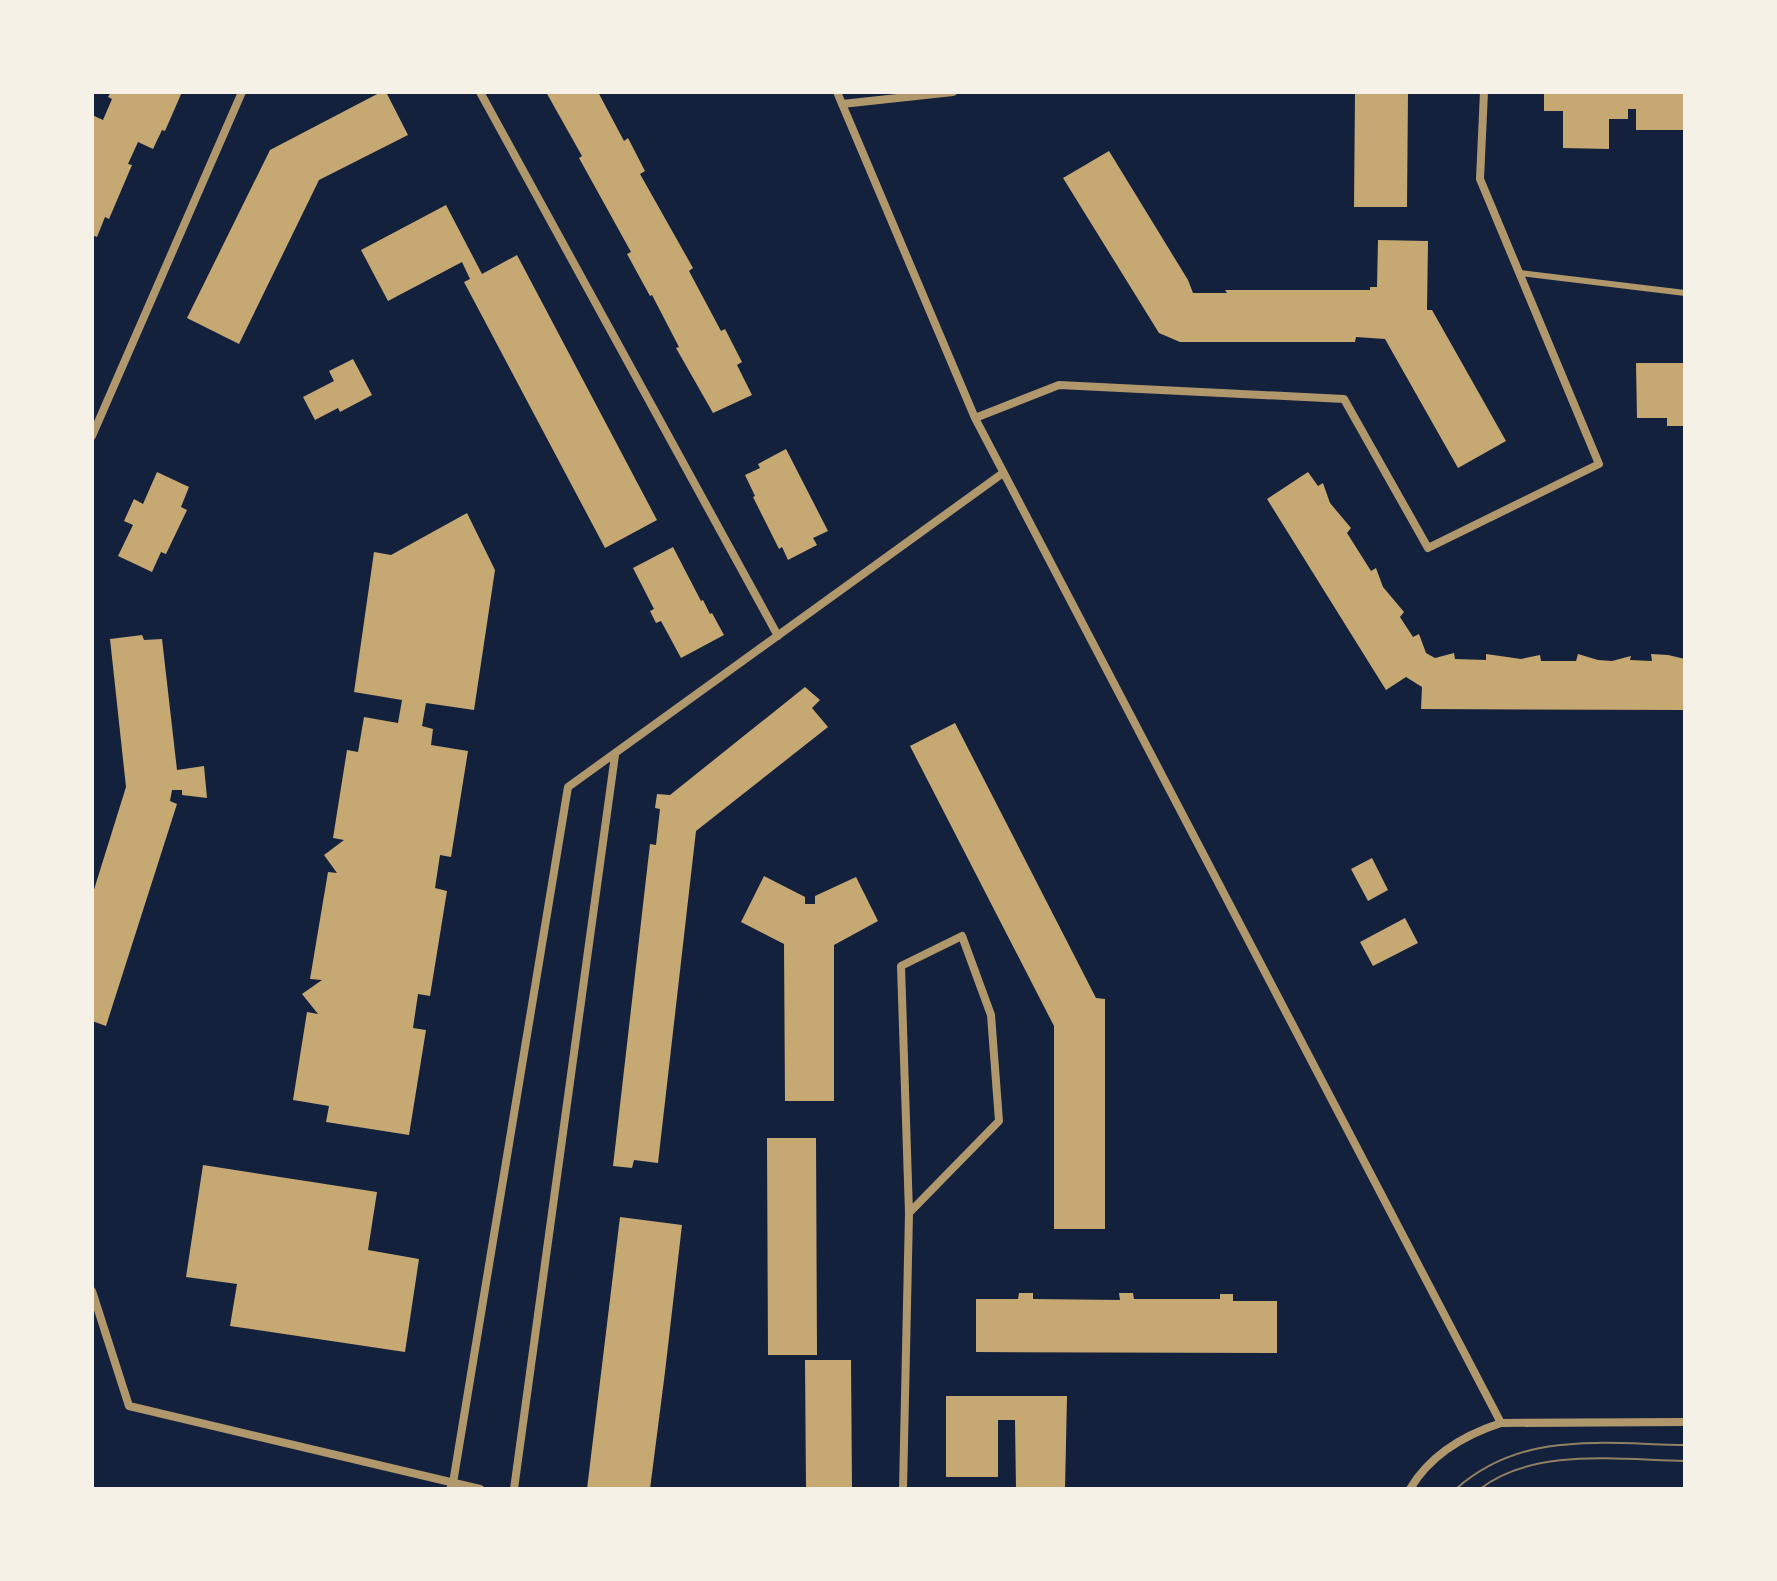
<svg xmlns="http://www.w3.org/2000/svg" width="1777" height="1581" font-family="Helvetica,sans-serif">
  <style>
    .building { fill: #c6a872 }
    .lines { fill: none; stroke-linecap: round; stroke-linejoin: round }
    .service { stroke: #b1986c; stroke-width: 6 }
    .minor { stroke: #b1986c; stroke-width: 8 }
    .tram { stroke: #918062; stroke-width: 2 }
  </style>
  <rect width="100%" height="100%" fill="#14213d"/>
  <path class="building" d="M111 92H182L165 131 162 130 153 149 138 142 128 164 132 165 109 219 105 217 97 237 92 235V115L103 120 112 99 108 97Z
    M381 92H386L408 135 319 180 239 344 187 318 270 150Z
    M546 92H598L624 141 628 138 645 171 640 174 693 268 689 271 721 331 725 329 742 362 737 365 752 395 713 413 676 348 679 347 652 295 650 296 627 254 631 252 579 158 582 156Z
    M1355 92H1408L1407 207H1354Z
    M1544 92H1685V130H1636V109H1628V119H1609V149L1563 148V111H1544Z
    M1109 151 1188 280 1193 293H1227L1225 290H1370V287H1377L1378 240 1428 241 1427 310H1432L1506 441 1458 468 1385 339 1356 337 1355 342H1180L1159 333 1063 178Z
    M446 205 482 274 517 255 657 520 605 548 464 282 470 279 462 262 388 301 361 250Z
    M353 359 372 395 340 412 338 408 315 420 303 397 334 381 329 371Z
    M1636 363H1685V426H1667V418H1637Z
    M786 449 828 531 813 538 817 545 788 560 782 547 779 549 753 497 755 496 745 475 760 468 758 464Z
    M157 472 189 487 181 507 187 510 166 554 161 552 152 572 118 556 133 525 124 521 134 499 143 504Z
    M1308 472 1318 486 1323 483 1330 503 1351 528 1347 533 1371 571 1376 568 1383 587 1404 612 1400 617 1413 637 1419 634 1426 653 1435 658 1454 653 1455 659 1486 660V654L1521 659 1540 655 1541 661H1576L1578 654 1598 660 1612 661 1631 656 1630 660 1652 661 1651 654 1668 655 1685 659V710L1421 709 1422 687 1406 677 1386 690 1267 499Z
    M467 513 495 570 474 710 426 703 422 726 433 729 431 745 468 751 451 857 440 855 435 888 447 891 430 996 418 994 413 1028 426 1030 409 1135 326 1122 329 1106 293 1100 307 1012 318 1014 302 994 322 980 310 979 328 872 337 873 324 855 344 840 333 838 347 750 358 752 364 717 398 723 402 700 354 692 374 552 391 555Z
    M673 547 701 601 703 600 710 614 712 613 724 635 681 658 661 621 656 623 650 611 654 609 633 568Z
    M142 635 144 640 162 639 177 770 204 766 207 798 182 795V790H172L170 801 177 804 106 1026 92 1021V896L126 787 110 639Z
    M805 687 820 700 812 708 828 727 696 831 658 1163 634 1160 632 1168 613 1166 650 844 656 845 660 809 655 808 657 794 670 795Z
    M955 723 1096 998 1105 999V1229H1054V1026L910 746Z
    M1372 858 1388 890 1368 901 1351 869Z
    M764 876 805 897V904H815V896L856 877 878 921 834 945V1101H785L784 944 741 922Z
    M1405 918 1418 943 1373 966 1360 942Z
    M767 1138H816L817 1355H768Z
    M203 1165 377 1192 368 1250 419 1259 405 1352 230 1326 237 1284 186 1277Z
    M620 1217 682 1225 665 1372 650 1489H587Z
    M1019 1293H1033V1299L1120 1300 1119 1293H1133L1134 1299H1220V1294H1233V1301H1277V1353L976 1352V1299H1018Z
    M805 1360H851L852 1489H806Z
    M946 1396H1067L1065 1489H1016L1015 1420H998V1477H946Z"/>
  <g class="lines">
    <path class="service" d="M1519 273 1685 293"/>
    <path class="minor" d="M480 92 778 636
      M837 92 975 418 1501 1423
      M842 104 953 92
      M975 418 1059 385 1344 399 1428 548 1599 464 1480 179 1484 92
      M92 436 242 92
      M92 1291 129 1406 480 1489
      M450 1489 453 1483 568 787 1003 473
      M514 1489 615 755
      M903 1489 909 1213 901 966 962 936 991 1015 999 1121 909 1213
      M1410 1489C1430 1455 1464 1435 1501 1423L1685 1422"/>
    <path class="tram" d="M1456 1489C1522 1430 1603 1444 1685 1445
      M1480 1489C1534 1447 1620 1460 1685 1461"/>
  </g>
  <rect width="1777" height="1581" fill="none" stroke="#f6f1e7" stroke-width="188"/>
</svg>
